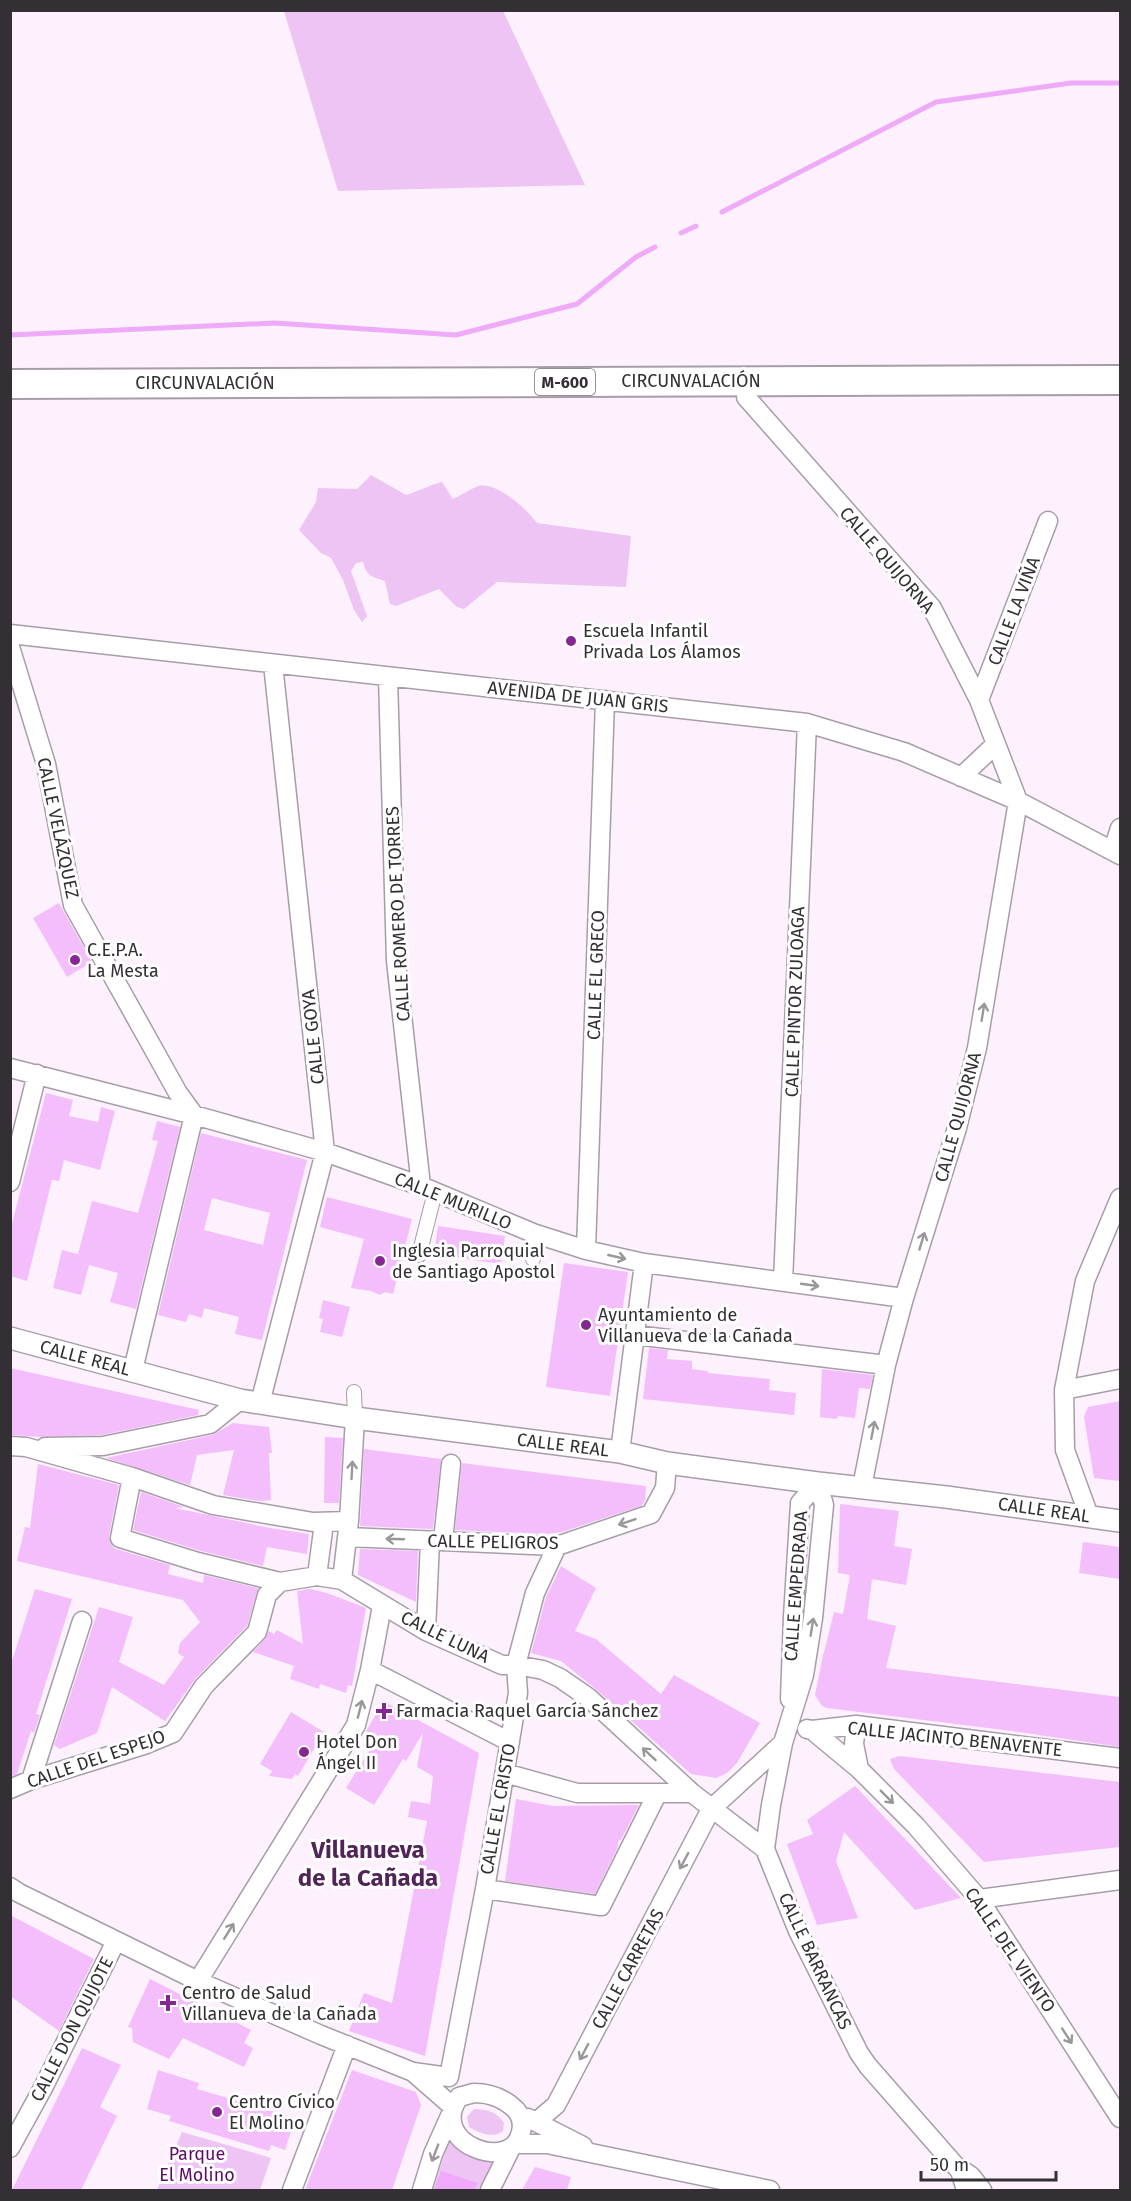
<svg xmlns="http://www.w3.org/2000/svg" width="1131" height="2201" font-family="'Fira Sans',sans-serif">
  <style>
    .green { fill: #edc4f3 }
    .water { fill: #efabf9 }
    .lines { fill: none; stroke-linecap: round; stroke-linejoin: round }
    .stream { stroke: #efabf9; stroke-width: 5 }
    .building { fill: #f4bdfc; fill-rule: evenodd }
    .pedestrian-casing { stroke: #a79da8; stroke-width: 16 }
    .minor-casing { stroke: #a79da8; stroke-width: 21 }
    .tertiary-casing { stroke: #a79da8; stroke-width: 24 }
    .trunk-casing { stroke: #a79da8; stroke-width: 32 }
    .pedestrian { stroke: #fff; stroke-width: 14 }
    .minor { stroke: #fff; stroke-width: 18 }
    .tertiary { stroke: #fff; stroke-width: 21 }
    .trunk { stroke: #fff; stroke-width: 28 }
    .oneway { stroke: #99979a }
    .poi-dot { fill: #852792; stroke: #fff; stroke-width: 2 }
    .labels { text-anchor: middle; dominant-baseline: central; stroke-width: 6; stroke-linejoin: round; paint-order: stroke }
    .shield { fill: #fff; stroke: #706d71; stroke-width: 1.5 }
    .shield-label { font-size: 16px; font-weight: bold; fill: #332f34 }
    .street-label { font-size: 18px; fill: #332f34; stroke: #fff }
    .poi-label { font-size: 18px; fill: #332f34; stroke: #fff; text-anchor: start }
    .park-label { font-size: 18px; fill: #5f0a6b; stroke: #fff }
    .district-label { font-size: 24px; font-weight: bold; fill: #512558; stroke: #fff }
  </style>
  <rect width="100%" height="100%" fill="#fcf1fd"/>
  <path class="green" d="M284 11H503L585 185 338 191Z
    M371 475 406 495C419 491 429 485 442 482L453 499C461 495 470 489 479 486 497 482 527 509 537 523L631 536 626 587 497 582 464 609 457 607 439 589 396 606 390 604 385 581C371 576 367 577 363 562L356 563 351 571 367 616 362 622 354 610 343 580 331 558 321 553 299 530 316 502 318 488 357 489Z
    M474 2109C487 2109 497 2112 504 2123L503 2131C492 2139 480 2133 469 2127L467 2117Z
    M182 2132 271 2158 260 2190H157Z
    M449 2139 469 2154 496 2160 478 2190H433Z"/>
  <path class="water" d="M441 2171 478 2183 474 2190H434Z"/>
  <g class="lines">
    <path class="stream" d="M722 212 936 102 1071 83H1120
      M681 233 696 226
      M10 335 275 323 456 335 577 304 636 257 655 247"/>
  </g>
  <path class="building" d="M59 903 92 962 67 977 33 918Z
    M46 1093 73 1100 69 1116 98 1122 101 1107 115 1111 100 1170 64 1160 59 1181 52 1180 27 1281 10 1276V1231Z
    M157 1121 180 1127 136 1309 110 1302 118 1273 89 1265 81 1295 53 1288 62 1250 78 1254 92 1201 138 1213 158 1141 152 1140Z
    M201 1133 307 1160 262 1340 235 1334 239 1317 204 1308 202 1318 189 1314 186 1322 158 1315ZM212 1198 270 1213 263 1245 204 1230Z
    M327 1197 412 1219 393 1294 385 1292 380 1295 371 1291 351 1288 364 1239 320 1227Z
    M438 1226 505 1236 501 1264 434 1254Z
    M564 1263 628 1272 610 1396 546 1387Z
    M323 1300 350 1307 342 1337 320 1332 323 1319 319 1318Z
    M649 1348 668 1350 667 1359 692 1361V1369L708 1371V1373L770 1379 769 1390 796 1393 794 1415 643 1399Z
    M10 1368 199 1410 198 1415 102 1435 41 1437 10 1435Z
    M822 1369 873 1375 870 1389 859 1388 855 1418 838 1416 837 1419 820 1417Z
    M1120 1401V1481L1094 1478 1084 1417 1088 1407Z
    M233 1423 269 1427 272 1453H269L271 1500 259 1501 223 1495 234 1450 197 1455 190 1485 106 1458 212 1435Z
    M325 1437 343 1438 339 1503H324Z
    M364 1449 441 1459 433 1529 360 1526Z
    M462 1463 646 1486 645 1501 641 1506 562 1532 547 1534 455 1530Z
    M38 1464 119 1485 109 1536 112 1546 116 1549 170 1565 168 1574 203 1583 204 1575 258 1588 247 1626 196 1678 165 1721 112 1687 97 1733 60 1749 54 1745 99 1607 133 1617 119 1662 164 1685 184 1657 178 1653 180 1643 200 1622 183 1600 17 1561 25 1527 30 1528Z
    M141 1492 184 1507 175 1508 270 1528 309 1534 307 1554 267 1547 263 1566 201 1551 133 1530Z
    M840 1504 899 1511 894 1546 912 1549 906 1585 872 1579 867 1619 896 1626 886 1668 1120 1697V1747L1012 1731 827 1708 822 1706 815 1695 822 1660 834 1612 843 1614 850 1575 838 1573Z
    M1083 1542 1120 1547V1579L1079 1573Z
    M360 1549 418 1551 416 1602 358 1575Z
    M561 1566 596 1588 575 1631 596 1639 661 1694 674 1675 760 1723 737 1763 727 1773 716 1778 691 1774 597 1690 561 1661 531 1653 546 1597Z
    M35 1589 72 1599 36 1714 40 1715 34 1733 31 1731 17 1774 10 1777V1667Z
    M310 1589 327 1593 366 1608 352 1686 348 1685 346 1693 320 1684 319 1689 290 1679 294 1666 253 1652 265 1639 269 1631 274 1634 277 1630 303 1644 297 1591Z
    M383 1701 479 1753 425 2056 349 2031 364 1993 392 2003 427 1821 408 1817 411 1801 430 1804 433 1776 417 1767 423 1733 406 1761 403 1759 374 1805 346 1788 374 1743 363 1737Z
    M291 1712 324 1732 298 1776 295 1774 292 1779 269 1776 272 1771 260 1764Z
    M900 1756 1120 1782V1847L984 1862 894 1769 890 1759Z
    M855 1786 961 1898 915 1910 844 1832 836 1861 858 1918 817 1925 787 1844 813 1834 807 1820Z
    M516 1799 553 1806 639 1805 621 1840H619L617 1849 595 1894 505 1881Z
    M10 1915 94 1959 59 2031 10 1996Z
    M150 1979 251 2030 244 2043 253 2048 244 2067 183 2038 169 2059 133 2042 132 2028 128 2027Z
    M82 2048 121 2065 100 2107 117 2116 81 2190H12Z
    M158 2070 199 2083 197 2089 295 2118 285 2150 271 2145 269 2151 169 2121 171 2116 147 2109Z
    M352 2070 416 2092 421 2105 392 2190H305Z
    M535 2167 571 2177 567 2190H522Z"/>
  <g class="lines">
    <g class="pedestrian-casing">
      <path id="pedestrian" d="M419 1255 435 1192
        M533 1259V1233
        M354 1392 355 1418"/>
    </g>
    <g class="minor-casing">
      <path id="minor" d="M746 397 932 608 979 700 1018 801 977 1048 957 1128 904 1298 886 1365 862 1487
        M10 634 807 723 904 752 1018 801 1120 855
        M10 647 46 764 73 905 178 1093 194 1115 133 1370
        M388 677 396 961 421 1186
        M979 700 1048 521
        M961 777 996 744
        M1113 850 1120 828
        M10 1068 194 1115 325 1152 421 1186 533 1233 586 1250 644 1263 904 1298
        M10 1182 37 1074
        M586 1250 605 700
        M783 1282 807 723
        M635 1335 886 1365
        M1064 1390 1120 1379
        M260 1403 325 1152 273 664
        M10 1446 26 1447 132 1477 213 1505 313 1522 349 1521 342 1580 317 1576 324 1523
        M45 1447 103 1446 210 1424 240 1400
        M620 1452 644 1263
        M132 1477 120 1538 198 1562 280 1582
        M818 1483 824 1505 813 1618 804 1675 783 1743 771 1805 765 1849 798 1931 859 2053 868 2066 960 2171 966 2190
        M1089 1516 1065 1450 1064 1390 1085 1281 1120 1198
        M349 1521 355 1418
        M348 1537 557 1546 651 1514 665 1488 667 1463
        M443 1541 451 1464
        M342 1580 426 1631 502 1665H516L543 1670 560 1678 589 1698 692 1793
        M426 1631 430 1541
        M370 1670 510 1742
        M790 1699 793 1617 800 1503 818 1483
        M856 1725 854 1744 859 1769
        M807 1729 812 1730 856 1725 1120 1758
        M812 1730 859 1769 916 1826 979 1899 1120 2118
        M505 1773 577 1793H692L765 1849
        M31 1780 82 1621
        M10 1789 31 1780 144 1745 173 1733 204 1686 257 1632 267 1595 280 1582 317 1576
        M10 1887 19 1893 198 1981 321 2035 413 2072 449 2077
        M485 1889 601 1906 657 1794
        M979 1899 1120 1880
        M198 1981 356 1725 370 1670 382 1606
        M413 2072 452 2106
        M449 2077 485 1889 518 1693 516 1665 535 1593 557 1546
        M474 2093C490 2093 504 2098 516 2110 521 2116 523 2124 521 2132 513 2174 426 2144 459 2097Z
        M528 2118 583 2146
        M536 2122 556 2105 711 1809 783 1743
        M516 2144H547L770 2190
        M10 2148 43 2088 116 1941
        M961 2169 971 2176 982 2190
        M292 2190 347 2045
        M422 2190 433 2154 450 2116
        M490 2190 510 2150"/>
    </g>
    <g class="tertiary-casing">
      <path id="tertiary" d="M10 1338 240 1400 355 1418 620 1452 667 1463 818 1483 946 1497 1120 1521"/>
    </g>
    <g class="trunk-casing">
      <path id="trunk" d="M10 384 1120 380"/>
    </g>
    <use href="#pedestrian" class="pedestrian"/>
    <use href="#minor" class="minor"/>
    <use href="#tertiary" class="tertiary"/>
    <use href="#trunk" class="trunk"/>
  </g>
  <defs><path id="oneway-shaft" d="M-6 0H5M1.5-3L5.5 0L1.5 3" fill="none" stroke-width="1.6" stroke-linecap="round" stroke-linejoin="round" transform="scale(1.5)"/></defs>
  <g class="oneway">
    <use href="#oneway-shaft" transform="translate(983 1012) rotate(-81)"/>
    <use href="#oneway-shaft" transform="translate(922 1241) rotate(-73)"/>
    <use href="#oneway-shaft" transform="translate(617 1257) rotate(13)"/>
    <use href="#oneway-shaft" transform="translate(810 1285) rotate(8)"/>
    <use href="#oneway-shaft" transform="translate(873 1430) rotate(-79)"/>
    <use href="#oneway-shaft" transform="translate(352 1470) rotate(-87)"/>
    <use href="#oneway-shaft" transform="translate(627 1522) rotate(161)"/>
    <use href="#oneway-shaft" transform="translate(395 1539) rotate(-178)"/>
    <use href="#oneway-shaft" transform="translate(812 1627) rotate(-81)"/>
    <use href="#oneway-shaft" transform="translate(360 1709) rotate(-76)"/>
    <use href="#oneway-shaft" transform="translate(649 1754) rotate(-137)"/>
    <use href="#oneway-shaft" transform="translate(887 1797) rotate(45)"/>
    <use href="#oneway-shaft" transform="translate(684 1861) rotate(118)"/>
    <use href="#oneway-shaft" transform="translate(229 1931) rotate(-58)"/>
    <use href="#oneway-shaft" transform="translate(1067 2036) rotate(57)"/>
    <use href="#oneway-shaft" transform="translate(584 2052) rotate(118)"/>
    <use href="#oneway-shaft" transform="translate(435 2153) rotate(111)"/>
  </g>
  <g class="poi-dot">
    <circle cx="571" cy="641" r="6"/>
    <circle cx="75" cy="960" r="6"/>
    <circle cx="380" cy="1261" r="6"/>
    <circle cx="586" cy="1325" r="6"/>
    <path d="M381 1702h6v6h6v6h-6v6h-6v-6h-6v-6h6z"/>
    <circle cx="304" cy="1752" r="6"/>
    <path d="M165 1994h6v6h6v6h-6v6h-6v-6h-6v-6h6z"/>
    <circle cx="217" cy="2112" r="6"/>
  </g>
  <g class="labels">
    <rect class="shield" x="535" y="369" width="60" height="26" rx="4.5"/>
    <g class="shield-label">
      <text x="565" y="382">M-600</text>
    </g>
    <g class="street-label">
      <text x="691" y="381">CIRCUNVALACIÓN</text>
      <text x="205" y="383">CIRCUNVALACIÓN</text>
      <text transform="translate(887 560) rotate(49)">CALLE QUIJORNA</text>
      <text transform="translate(1014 611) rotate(-69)">CALLE LA VIÑA</text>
      <text transform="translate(578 697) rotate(6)">AVENIDA DE JUAN GRIS</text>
      <text transform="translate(58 828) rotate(78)">CALLE VELÁZQUEZ</text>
      <text transform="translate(398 914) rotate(-93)">CALLE ROMERO DE TORRES</text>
      <text transform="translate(596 975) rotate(-88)">CALLE EL GRECO</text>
      <text transform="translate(795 1002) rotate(-88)">CALLE PINTOR ZULOAGA</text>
      <text transform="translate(313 1037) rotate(-96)">CALLE GOYA</text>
      <text transform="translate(958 1117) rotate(-75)">CALLE QUIJORNA</text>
      <text transform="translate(453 1201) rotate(22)">CALLE MURILLO</text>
      <text transform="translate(85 1358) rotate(15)">CALLE REAL</text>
      <text transform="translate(563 1445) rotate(7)">CALLE REAL</text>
      <text transform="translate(1044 1510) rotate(8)">CALLE REAL</text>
      <text transform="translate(493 1542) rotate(1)">CALLE PELIGROS</text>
      <text transform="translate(796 1586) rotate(-86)">CALLE EMPEDRADA</text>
      <text transform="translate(445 1637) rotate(26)">CALLE LUNA</text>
      <text transform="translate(955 1739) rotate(6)">CALLE JACINTO BENAVENTE</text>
      <text transform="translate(96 1759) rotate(-19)">CALLE DEL ESPEJO</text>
      <text transform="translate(498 1809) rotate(-80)">CALLE EL CRISTO</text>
      <text transform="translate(1010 1950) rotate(56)">CALLE DEL VIENTO</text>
      <text transform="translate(815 1961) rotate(65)">CALLE BARRANCAS</text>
      <text transform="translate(628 1969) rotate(-62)">CALLE CARRETAS</text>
      <text transform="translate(72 2029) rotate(-63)">CALLE DON QUIJOTE</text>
    </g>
    <g class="poi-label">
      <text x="583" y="631">Escuela Infantil<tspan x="583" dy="21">Privada Los Álamos</tspan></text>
      <text x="87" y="950">C.E.P.A.<tspan x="87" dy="21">La Mesta</tspan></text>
      <text x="392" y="1251">Inglesia Parroquial<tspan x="392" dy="21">de Santiago Apostol</tspan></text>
      <text x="598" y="1315">Ayuntamiento de<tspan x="598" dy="21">Villanueva de la Cañada</tspan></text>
      <text x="396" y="1711">Farmacia Raquel García Sánchez</text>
      <text x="316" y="1742">Hotel Don<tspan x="316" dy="21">Ángel II</tspan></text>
      <text x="182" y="1993">Centro de Salud<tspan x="182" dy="21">Villanueva de la Cañada</tspan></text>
      <text x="229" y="2102">Centro Cívico<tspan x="229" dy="21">El Molino</tspan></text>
    </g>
    <g class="park-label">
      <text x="197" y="2154">Parque<tspan x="197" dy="21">El Molino</tspan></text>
    </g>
    <g class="district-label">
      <text x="368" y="1850">Villanueva<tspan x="368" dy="28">de la Cañada</tspan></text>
    </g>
  </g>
  <rect width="1131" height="2201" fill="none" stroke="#332f34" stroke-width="24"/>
  <path d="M921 2171v9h135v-9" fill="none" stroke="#332f34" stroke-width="3"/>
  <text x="930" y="2171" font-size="18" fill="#332f34" stroke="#ffffff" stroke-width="4.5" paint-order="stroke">50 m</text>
</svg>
